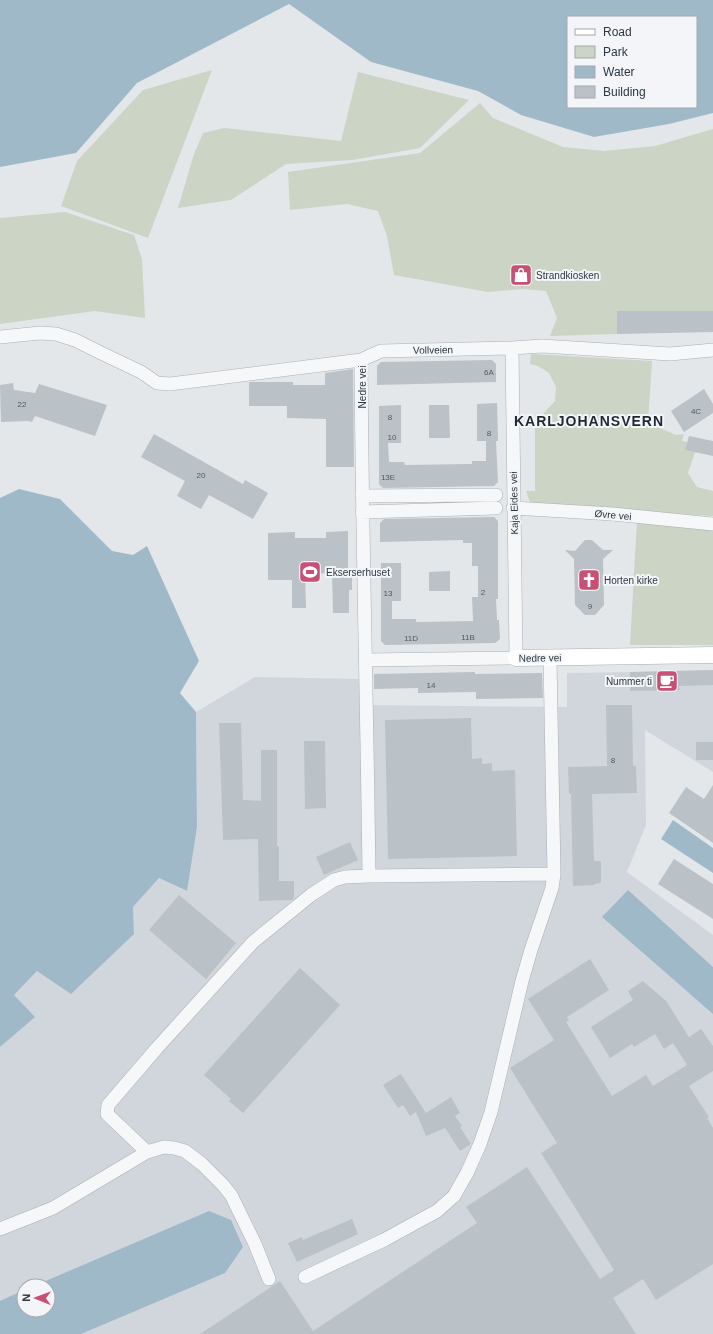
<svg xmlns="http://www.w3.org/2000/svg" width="713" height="1334" font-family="Helvetica,sans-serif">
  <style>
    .built { fill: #d1d6dc; fill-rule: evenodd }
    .green { fill: #cbd4c5 }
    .water { fill: #a0b9c8; fill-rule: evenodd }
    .building { fill: #bac1c7 }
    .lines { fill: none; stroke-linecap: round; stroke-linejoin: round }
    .minor-casing { stroke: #a8afb4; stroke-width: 14 }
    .major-casing { stroke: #a3adb5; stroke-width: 17 }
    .minor { stroke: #f6f7f9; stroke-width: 13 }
    .major { stroke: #fff; stroke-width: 16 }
    .labels { text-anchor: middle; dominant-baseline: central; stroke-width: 4; stroke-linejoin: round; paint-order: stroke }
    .number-label { font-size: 8px; fill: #505a62 }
    .poi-label { font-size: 10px; fill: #2c3741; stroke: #f3f5f8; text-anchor: start }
    .street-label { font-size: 10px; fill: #2c3741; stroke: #f3f5f8 }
    .district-label { font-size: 14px; font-weight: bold; letter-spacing: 1px; fill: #1e2832; stroke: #f3f5f8 }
  </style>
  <rect width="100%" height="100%" fill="#e3e7ea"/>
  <path class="built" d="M713 671V772L645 730 646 825 627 872 713 935V1334H0V1047L34 1017 14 995 37 971 134 934 133 907 159 878 186 891 197 827 196 712 255 677 358 679 363 705 567 707V673ZM24 1286H48V1310H24Z"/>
  <path class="green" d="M212 70 148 238 61 206 77 161 143 90Z
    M358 72 469 100 420 148 353 160 286 164 231 200 178 208 194 154 203 133 224 128 341 141Z
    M480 103 493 118 563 147 604 151 655 146 713 129V311H617V334L550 336 557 318 546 291 523 289 488 292 394 275 387 236 378 211 347 204 290 210 288 172 420 153Z
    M65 212 134 235 142 259 145 318 95 311 0 324V218Z
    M531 354 652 361 648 423 676 435 684 434 682 441 687 442 685 450 695 452 688 473 697 487 713 491V516L531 505 526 491H535V414H543L555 401 556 387 549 373 538 366 530 364Z
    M637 521 713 529V645H630Z"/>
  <path class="water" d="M0 0H713V113L669 124 594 137 521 115 478 91 371 62 289 4 137 83 76 153 0 167ZM568 17H696V107H568Z
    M19 489 60 499 112 551 133 555 147 546 199 661 180 693 196 712 197 827 187 891 159 878 133 907 134 934 71 994 37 971 14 995 35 1017 0 1047V498Z
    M673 820 713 848V873L661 839Z
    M628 890 713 967V1014L602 917Z
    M209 1211 231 1220 243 1247 225 1273 81 1334H0V1301L24 1290V1310H48V1286H34Z"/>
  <path class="building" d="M617 311H713V332L617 334Z
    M492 360 496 364V382L377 385V366L381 362Z
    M353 369 354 467H326V419L287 418V406H249V382H293V385H325V373Z
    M13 383 14 390 35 393 39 384 107 405 95 436 35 416 32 422 28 421 1 422 0 385Z
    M704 389 713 404V413L684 432 671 411Z
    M497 403 498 441H496L498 482 494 486 383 488 379 484V406L401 405V443H388L389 462H404L405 465 472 464V461H486V441H477V404Z
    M429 405H449L450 438H429Z
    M154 434 243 484 245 480 268 493 253 519 209 495 201 509 177 496 185 481 141 457Z
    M689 436 713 441V456L685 450Z
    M494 517 498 521V599H496L497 620H499L500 639 495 643 385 645 381 641V563H401V601H392V619H416V622L473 621 472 597H478V566H472V543H463V540L380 542V523L384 519Z
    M348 531V571H352V590H349V613H333L332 573 305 574 306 608H292V580H268V533L295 532V538H326V532Z
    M585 540H592L603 550H613L603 559 604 605 595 615H585L575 605 574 559 565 550 575 551Z
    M450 571V591H429V572Z
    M713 670V685L679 686 680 690 630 691V672Z
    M475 672V674L542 673 543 698 476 699V692L418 693V688L374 689V674Z
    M606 705H632L633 766H636L637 793 592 794 594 861H601V883L594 884V885L573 886 571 794H569L568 767 607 766Z
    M471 718 472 759 482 758V764L492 763V771L515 770 517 856 388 859 385 720Z
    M219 723H241L243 800 261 801V750H277V846H279V881H294V898L292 900 259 901 258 839 223 840Z
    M304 741H325L326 808 305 809Z
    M696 742H713V760H696Z
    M713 785V843L669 813 686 787 704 799Z
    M350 842 358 860 324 875 316 857Z
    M674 859 713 884V919L658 884Z
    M179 895 236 943 206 979 149 930Z
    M590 959 609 990 567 1017 569 1020 566 1022 612 1096 646 1075 653 1086 687 1065 673 1043 664 1049 655 1034 634 1047 632 1044 610 1058 591 1027 633 1000 628 991 643 981 666 1001 689 1037 701 1029 713 1046V1071L689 1086 709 1117 707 1118 713 1128V1264L656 1300 643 1279 613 1298 636 1334H200L280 1281 313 1331 477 1223 466 1207 527 1167 600 1279 614 1270 541 1153 557 1143 510 1068 554 1040 528 999Z
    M300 968 340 1005 243 1113 229 1101 231 1099 204 1075Z
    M401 1074 426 1113 451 1097 460 1113 455 1116 462 1126 460 1127 471 1144 460 1151 445 1128 426 1136 416 1112 410 1116 403 1105 398 1108 383 1085Z
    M352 1219 358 1234 297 1262 288 1243 302 1237 303 1240Z"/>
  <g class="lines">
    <g class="minor-casing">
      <path id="minor" d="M0 337 40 333 56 334 75 340 99 352 141 372 157 383 170 384 361 360 381 351 512 348 542 346 670 354 713 350
        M361 360C362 532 367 704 369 876
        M362 496 496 495
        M513 508 613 514 713 524
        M362 512 496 508
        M367 660 516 658 512 348
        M147 1152 107 1114 108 1105 157 1048 253 942 311 895 334 880 345 877 369 876 554 874
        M0 1229 53 1208 147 1152 164 1147 174 1148 185 1151 202 1164 223 1185 231 1195 255 1244 269 1279
        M305 1277 384 1240 437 1211 454 1196 467 1173 480 1144 491 1112 522 981 531 950 552 888 554 874 550 658"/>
    </g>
    <g class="major-casing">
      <path id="major" d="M516 658 713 655"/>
    </g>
    <use href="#minor" class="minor"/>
    <use href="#major" class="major"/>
  </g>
  <defs>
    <g id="shop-square" transform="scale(1.15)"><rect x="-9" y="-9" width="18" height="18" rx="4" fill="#c75074" stroke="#f3f5f8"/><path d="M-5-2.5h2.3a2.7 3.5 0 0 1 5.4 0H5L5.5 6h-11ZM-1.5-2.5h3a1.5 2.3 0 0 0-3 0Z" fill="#fff"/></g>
    <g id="stadium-square" transform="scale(1.15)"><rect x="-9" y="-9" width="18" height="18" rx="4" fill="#c75074" stroke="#f3f5f8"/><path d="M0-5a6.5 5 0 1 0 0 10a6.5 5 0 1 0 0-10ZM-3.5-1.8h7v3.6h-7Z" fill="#fff"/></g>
    <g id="church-square" transform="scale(1.15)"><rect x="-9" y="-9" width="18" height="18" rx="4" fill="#c75074" stroke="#f3f5f8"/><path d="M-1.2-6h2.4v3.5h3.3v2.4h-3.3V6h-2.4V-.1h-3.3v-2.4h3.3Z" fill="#fff"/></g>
    <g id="cafe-square" transform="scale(1.15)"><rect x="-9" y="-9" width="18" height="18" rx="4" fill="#c75074" stroke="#f3f5f8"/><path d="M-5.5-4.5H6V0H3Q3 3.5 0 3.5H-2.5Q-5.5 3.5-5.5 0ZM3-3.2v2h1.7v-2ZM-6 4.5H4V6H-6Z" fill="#fff"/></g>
  </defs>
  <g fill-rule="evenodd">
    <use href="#shop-square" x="521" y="275"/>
    <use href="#stadium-square" x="310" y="572"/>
    <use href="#church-square" x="589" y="580"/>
    <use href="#cafe-square" x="667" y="681"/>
  </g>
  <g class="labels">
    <g class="number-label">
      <text x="489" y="372">6A</text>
      <text x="22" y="404">22</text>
      <text x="696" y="411">4C</text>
      <text x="390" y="417">8</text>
      <text x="489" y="433">8</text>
      <text x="392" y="437">10</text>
      <text x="201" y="475">20</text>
      <text x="388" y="477">13E</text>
      <text x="483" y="592">2</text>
      <text x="388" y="593">13</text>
      <text x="590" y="606">9</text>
      <text x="468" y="637">11B</text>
      <text x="411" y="638">11D</text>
      <text x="431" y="685">14</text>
      <text x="613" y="760">8</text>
    </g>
    <g class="poi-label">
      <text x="536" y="275">Strandkiosken</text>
      <text x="326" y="572">Ekserserhuset</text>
      <text x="604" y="580">Horten kirke</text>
      <text x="652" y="681" text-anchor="end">Nummer ti</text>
    </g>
    <g class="street-label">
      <text transform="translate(433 350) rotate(-1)">Vollveien</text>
      <text transform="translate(362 387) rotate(-90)">Nedre vei</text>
      <text transform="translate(514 503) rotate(-91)">Kaja Eides vei</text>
      <text transform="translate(613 515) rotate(5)">Øvre vei</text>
      <text transform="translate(540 658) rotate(-1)">Nedre vei</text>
    </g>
    <g class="district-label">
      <text x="589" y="421">KARLJOHANSVERN</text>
    </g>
  </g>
  <rect x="567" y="16" width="130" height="92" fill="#f3f5f8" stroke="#a3a9af"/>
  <rect x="575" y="29" width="20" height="6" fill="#ffffff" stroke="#a3a9af"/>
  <text x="603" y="36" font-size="12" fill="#2c3741">Road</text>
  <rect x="575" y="46" width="20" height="12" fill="#cbd4c5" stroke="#a3a9af"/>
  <text x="603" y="56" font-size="12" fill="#2c3741">Park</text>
  <rect x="575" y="66" width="20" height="12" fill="#a0b9c8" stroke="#a3a9af"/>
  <text x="603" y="76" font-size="12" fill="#2c3741">Water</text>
  <rect x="575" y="86" width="20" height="12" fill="#bac1c7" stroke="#a3a9af"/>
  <text x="603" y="96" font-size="12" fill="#2c3741">Building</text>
  <g transform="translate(36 1298) rotate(271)"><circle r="19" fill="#f3f5f8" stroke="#a3a9af"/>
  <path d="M0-3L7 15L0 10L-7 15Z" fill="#c75074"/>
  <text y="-6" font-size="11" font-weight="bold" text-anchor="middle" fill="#2c3741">N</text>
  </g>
</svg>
